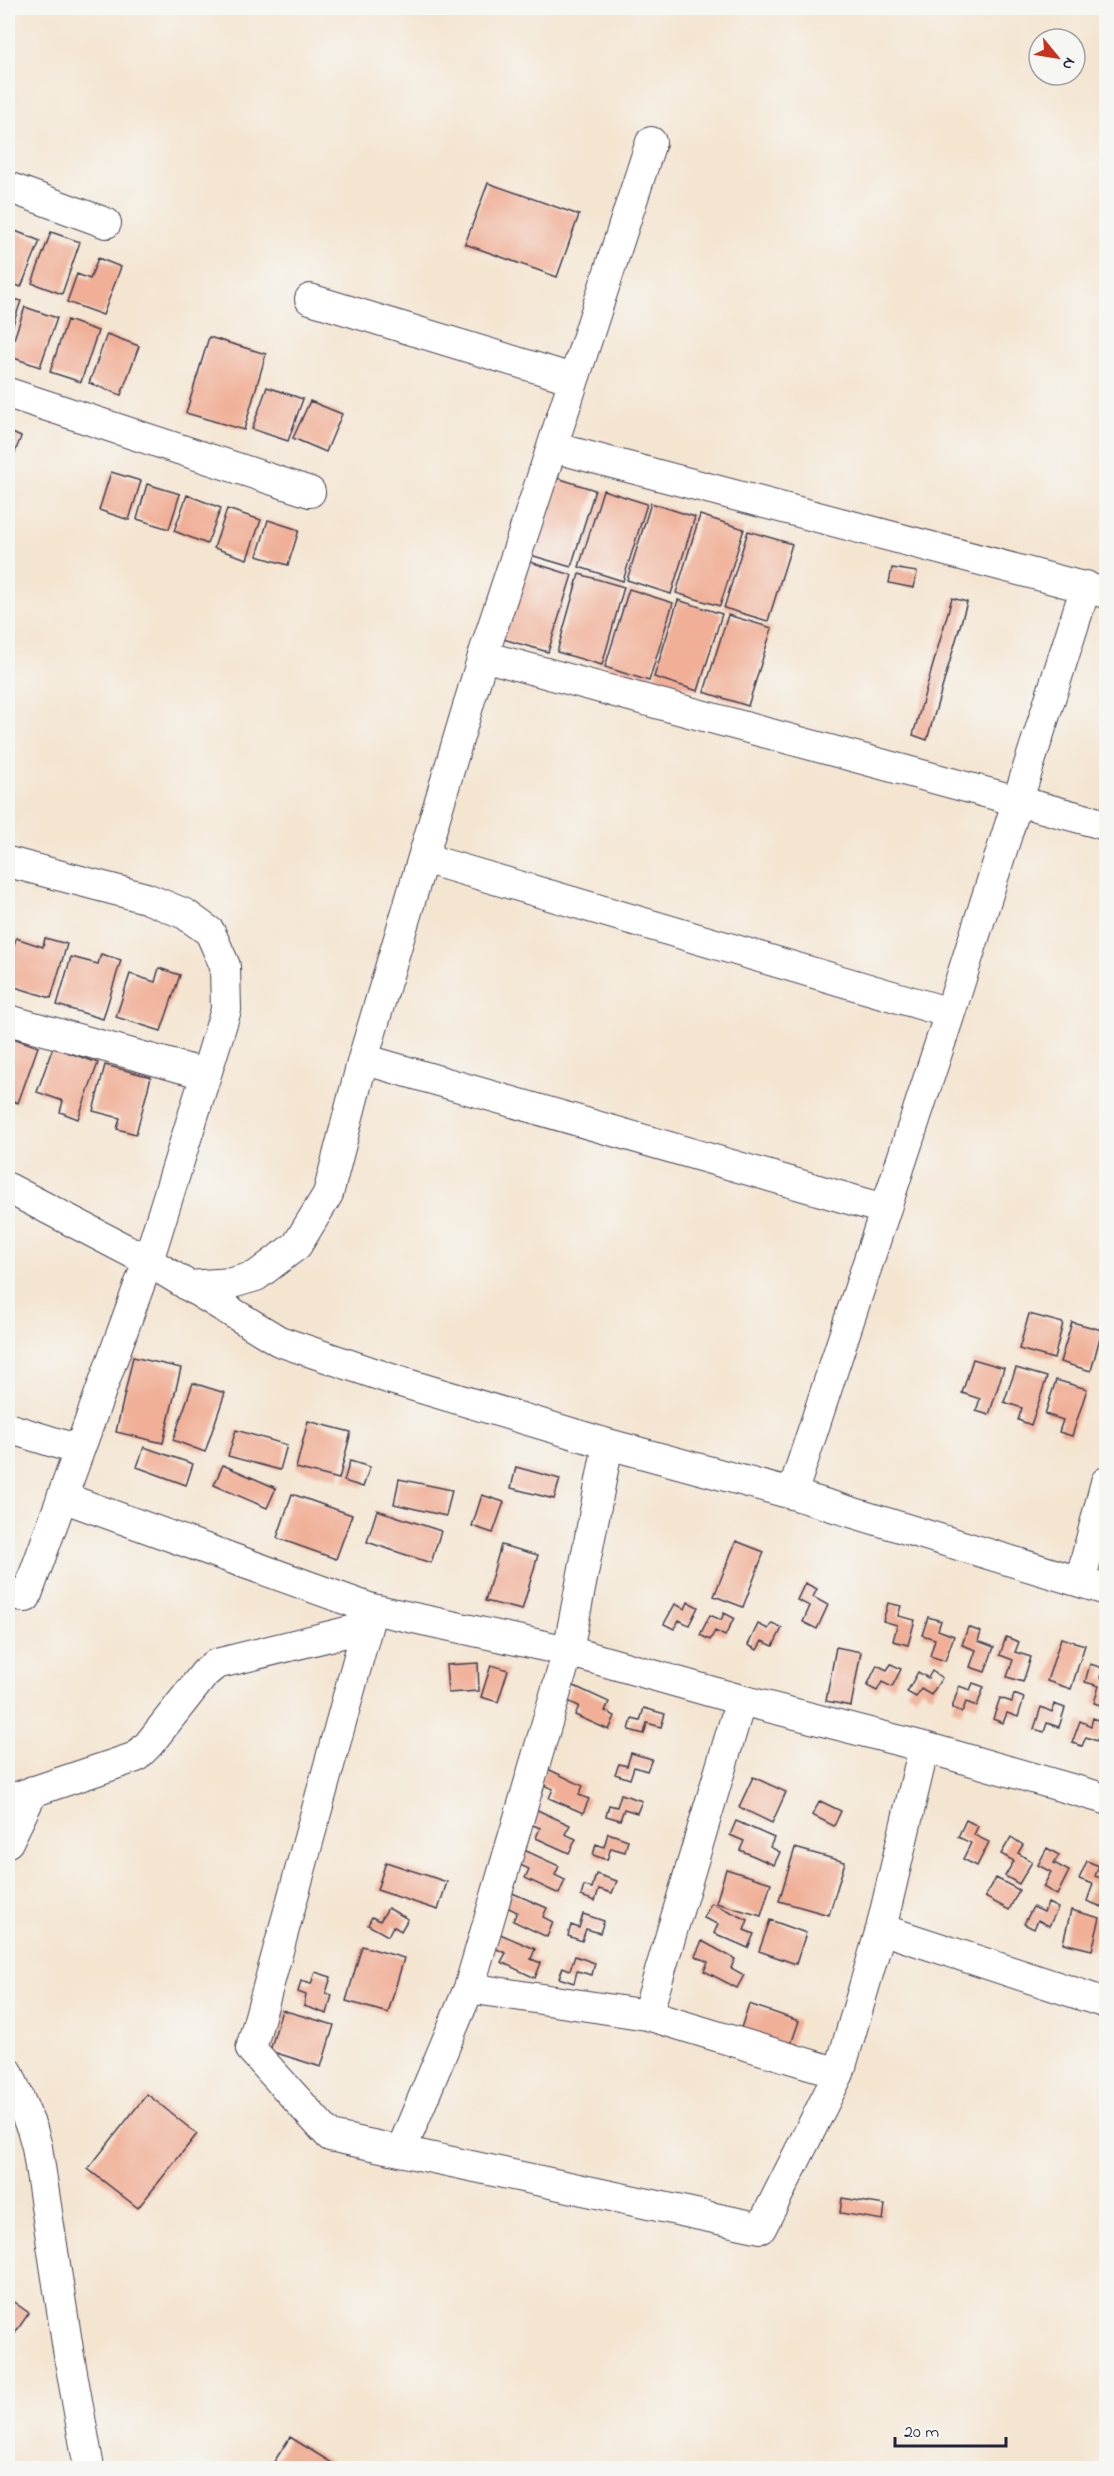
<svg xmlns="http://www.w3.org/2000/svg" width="1114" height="2476" font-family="'Indie Flower',sans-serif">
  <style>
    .building { fill: #f0af96 }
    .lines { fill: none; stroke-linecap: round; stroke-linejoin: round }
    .minor-casing { stroke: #423f52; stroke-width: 32 }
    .minor { stroke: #fff; stroke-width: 30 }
  </style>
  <rect width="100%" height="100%" fill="#f6f6f2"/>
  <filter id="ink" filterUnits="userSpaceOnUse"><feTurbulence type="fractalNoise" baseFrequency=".0167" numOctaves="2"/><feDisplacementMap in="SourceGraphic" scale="12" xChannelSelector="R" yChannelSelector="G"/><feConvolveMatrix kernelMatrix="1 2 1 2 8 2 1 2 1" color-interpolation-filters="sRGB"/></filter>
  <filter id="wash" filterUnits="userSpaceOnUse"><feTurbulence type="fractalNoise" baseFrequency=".008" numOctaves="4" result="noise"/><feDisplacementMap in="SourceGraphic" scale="24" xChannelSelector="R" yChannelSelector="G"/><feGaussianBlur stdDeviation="1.35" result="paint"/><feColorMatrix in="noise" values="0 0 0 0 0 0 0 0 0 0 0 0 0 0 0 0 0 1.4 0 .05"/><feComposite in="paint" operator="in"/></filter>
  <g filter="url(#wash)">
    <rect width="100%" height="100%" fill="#f4e5d1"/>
    <g id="blocks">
      <path class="building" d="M488 183 579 215 557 277 465 244Z
        M8 228 40 241 21 287 8 282Z
        M51 232 80 242 62 294 32 283Z
        M98 258 121 267 103 315 67 302 77 274 90 279Z
        M8 297 21 301 8 339Z
        M25 307 57 318 40 367 8 356Z
        M67 320 98 331 81 382 50 372Z
        M107 334 139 346 121 395 89 383Z
        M209 337 266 354 244 430 186 413Z
        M267 387 303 399 288 441 252 429Z
        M310 401 342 414 326 452 293 438Z
        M8 431 21 437 8 470Z
        M111 472 141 481 129 520 99 510Z
        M551 476 595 490 571 567 527 554Z
        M147 484 180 494 169 529 137 519Z
        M603 490 647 504 623 581 579 567Z
        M187 495 221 508 207 544 174 531Z
        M651 503 695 517 671 594 627 580Z
        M227 509 261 520 247 559 214 548Z
        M700 515 744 529 720 606 676 593Z
        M268 520 299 530 288 565 257 556Z
        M748 531 792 544 768 621 724 608Z
        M527 561 572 575 548 652 503 639Z
        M892 568 917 572 914 588 889 583Z
        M579 574 624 587 602 665 557 652Z
        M629 589 673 603 649 681 605 667Z
        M952 598 967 602 927 740 913 735Z
        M678 600 722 614 698 691 654 677Z
        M728 615 772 628 748 706 704 692Z
        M16 938 43 947 45 938 67 944 51 998 8 985V966Z
        M101 954 121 960 103 1019 57 1005 71 957 98 964Z
        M159 968 180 975 161 1031 116 1017 130 974 155 982Z
        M8 1036 38 1047 18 1103 8 1099Z
        M53 1047 98 1063 78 1119 60 1112 63 1101 37 1092Z
        M105 1065 151 1077 136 1134 117 1129 120 1118 93 1111Z
        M1029 1314 1063 1323 1054 1359 1019 1349Z
        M1072 1322 1102 1330 1091 1371 1060 1362Z
        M133 1357 181 1368 163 1443 116 1432Z
        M973 1359 1004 1368 989 1415 976 1411 980 1399 962 1393Z
        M1016 1368 1047 1377 1031 1425 1018 1420 1022 1408 1004 1402Z
        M1056 1380 1087 1389 1072 1436 1059 1432 1063 1420 1045 1414Z
        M193 1383 225 1393 205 1452 173 1440Z
        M308 1421 351 1432 339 1479 296 1468Z
        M236 1430 287 1445 280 1470 228 1456Z
        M144 1447 193 1464 186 1485 137 1467Z
        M350 1461 370 1467 363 1487 344 1481Z
        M223 1465 276 1488 267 1508 214 1485Z
        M516 1467 560 1479 554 1499 511 1488Z
        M399 1479 452 1490 446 1516 394 1504Z
        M292 1494 352 1515 336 1559 277 1538Z
        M482 1495 504 1502 493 1533 472 1526Z
        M377 1510 441 1531 431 1563 367 1542Z
        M736 1541 764 1552 743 1607 714 1596Z
        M501 1545 538 1555 522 1610 485 1601Z
        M805 1583 817 1589 813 1597 828 1605 817 1629 803 1622 810 1606 797 1600Z
        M688 1602 698 1607 689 1625 679 1620 674 1629 664 1624 675 1604 685 1609Z
        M888 1603 901 1606 898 1616 915 1620 908 1645 893 1641 897 1625 883 1621Z
        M724 1613 734 1618 725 1636 715 1631 710 1640 700 1635 710 1615 721 1620Z
        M928 1617 941 1621 938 1630 954 1636 945 1661 930 1656 935 1639 922 1635Z
        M772 1623 782 1628 773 1646 762 1641 757 1650 748 1645 758 1624 768 1629Z
        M968 1627 981 1632 978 1641 994 1647 985 1672 970 1667 976 1650 962 1645Z
        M1006 1637 1019 1642 1015 1652 1031 1657 1023 1682 1007 1677 1013 1660 1000 1655Z
        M1061 1638 1085 1645 1071 1689 1047 1681Z
        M836 1647 861 1652 851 1706 826 1701Z
        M478 1663 479 1691 448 1693 446 1665Z
        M891 1664 901 1669 892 1687 882 1682 877 1691 867 1686 877 1665 887 1670Z
        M1090 1664 1103 1668 1100 1678 1106 1679V1707L1094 1703 1099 1686 1085 1682Z
        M491 1665 508 1670 498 1702 481 1697Z
        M932 1671 942 1678 931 1695 921 1689 916 1697 907 1692 918 1672 928 1678Z
        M973 1683 984 1687 977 1706 966 1702 962 1712 952 1708 959 1686 970 1690Z
        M572 1685 609 1702 605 1711 615 1716 609 1730 575 1715 579 1706 566 1700Z
        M1014 1694 1024 1698 1018 1717 1007 1713 1003 1723 993 1719 1000 1698 1012 1702Z
        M1054 1704 1065 1708 1059 1727 1047 1723 1044 1732 1034 1729 1041 1707 1052 1712Z
        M644 1708 665 1714 661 1727 647 1723 644 1734 629 1730 632 1719 640 1721Z
        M1093 1718 1103 1722 1097 1741 1086 1737 1082 1746 1072 1743 1080 1721 1091 1726Z
        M631 1753 652 1759 647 1771 634 1767 630 1779 615 1774 619 1764 627 1766Z
        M546 1768 583 1786 579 1795 589 1799 583 1813 549 1798 553 1789 539 1783Z
        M753 1777 786 1792 772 1823 739 1807Z
        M621 1794 642 1801 637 1813 624 1809 620 1820 606 1816 609 1805 617 1807Z
        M820 1801 841 1811 834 1826 812 1815Z
        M533 1808 570 1825 565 1834 576 1839 569 1853 536 1838 540 1828 526 1822Z
        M966 1820 978 1826 974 1835 989 1842 977 1866 963 1859 971 1843 958 1837Z
        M736 1821 774 1838 770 1847 780 1852 774 1865 740 1850 744 1841 730 1835Z
        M608 1833 628 1840 625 1852 611 1848 607 1860 593 1855 596 1844 604 1847Z
        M1011 1837 1023 1845 1018 1853 1032 1862 1019 1884 1005 1876 1014 1861 1001 1854Z
        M795 1848 845 1862 829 1915 779 1901Z
        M1047 1848 1059 1855 1054 1863 1069 1871 1057 1895 1043 1887 1051 1872 1038 1865Z
        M522 1849 559 1866 555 1875 565 1880 559 1894 525 1878 529 1869 516 1863Z
        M1087 1861 1099 1866 1095 1876 1106 1880V1894L1102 1907 1087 1901 1093 1884 1079 1879Z
        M386 1862 447 1882 438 1910 377 1890Z
        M726 1869 771 1883 761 1916 716 1903Z
        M596 1874 617 1881 612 1893 599 1889 595 1901 581 1896 584 1886 592 1888Z
        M996 1878 1019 1890 1009 1910 985 1897Z
        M510 1892 547 1908 543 1917 553 1922 547 1937 513 1921 517 1912 503 1905Z
        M711 1903 748 1920 744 1930 754 1934 748 1948 714 1933 718 1924 704 1918Z
        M1048 1903 1058 1908 1049 1926 1038 1920 1034 1929 1024 1924 1033 1907 1044 1912Z
        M388 1908 408 1919 401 1931 393 1926 388 1936 368 1925 372 1917 380 1921Z
        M1071 1910 1100 1918 1092 1950 1063 1943Z
        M583 1914 604 1921 600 1933 586 1929 582 1941 568 1936 571 1925 579 1928Z
        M770 1920 806 1933 796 1964 759 1951Z
        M498 1933 535 1949 531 1959 541 1963 535 1978 501 1962 506 1953 492 1947Z
        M702 1941 735 1959 731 1968 744 1975 737 1988 704 1971 708 1962 695 1956Z
        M362 1946 404 1958 388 2013 346 2001Z
        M575 1956 595 1963 592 1975 577 1971 574 1983 559 1978 563 1967 570 1970Z
        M315 1972 331 1977 326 1993 332 1995 327 2014 304 2006 306 1995 298 1992 301 1981 311 1984Z
        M749 2004 799 2021 790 2047 740 2031Z
        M282 2010 334 2025 321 2067 270 2051Z
        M147 2094 197 2134 138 2208 88 2169Z
        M842 2198 885 2205 883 2220 840 2213Z
        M8 2298 29 2313 8 2343Z
        M290 2437 340 2468H270Z"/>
    </g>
  </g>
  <g filter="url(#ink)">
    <use href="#blocks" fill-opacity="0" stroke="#423f52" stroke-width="1.5"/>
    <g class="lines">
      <g class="minor-casing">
        <path id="minor" d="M8 187 106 223
          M310 299 573 379
          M8 393 310 492
          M552 447 651 142
          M483 656 1106 825
          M423 858 950 1013
          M8 862 146 898 185 914 210 932 225 966 226 1010 148 1261 26 1597 8 1592
          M8 1020 205 1074
          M363 1059 884 1209
          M8 1188 148 1261 279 1341 394 1380 608 1444 792 1494 1106 1590
          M188 1286 232 1283 256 1276 297 1245 328 1194 363 1059 483 656 552 447 1106 593
          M8 1428 79 1450
          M792 1494 950 1013 1086 586
          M62 1497 372 1609 568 1651 741 1700 924 1747 1106 1799
          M1080 1582 1106 1482
          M372 1609 251 2049 330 2136 761 2228 839 2073 881 1929 924 1747
          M8 1800 136 1757 149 1744 205 1673 216 1664 367 1627
          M8 1842 33 1791
          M881 1929 1106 2003
          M469 1988 647 2015 839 2073
          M647 2015 741 1700
          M8 2072 32 2129 37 2147 69 2356 89 2468
          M401 2151 469 1988 568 1651 608 1444"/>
      </g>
      <use href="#minor" class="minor"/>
    </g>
  </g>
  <rect width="1114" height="2476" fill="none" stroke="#f6f6f2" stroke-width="30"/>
  <g transform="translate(1057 57) rotate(120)"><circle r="28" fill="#f6f6f2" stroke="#a1a1a9" stroke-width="1.5"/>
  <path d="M0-4.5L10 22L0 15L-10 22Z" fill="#c8321e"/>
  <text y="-9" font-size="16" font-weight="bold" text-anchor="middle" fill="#22223b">N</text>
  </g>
  <path d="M895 2437v9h111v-9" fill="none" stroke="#22223b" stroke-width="3"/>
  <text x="904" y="2437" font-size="18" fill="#22223b" stroke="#f6f6f2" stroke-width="4.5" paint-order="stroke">20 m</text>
</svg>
